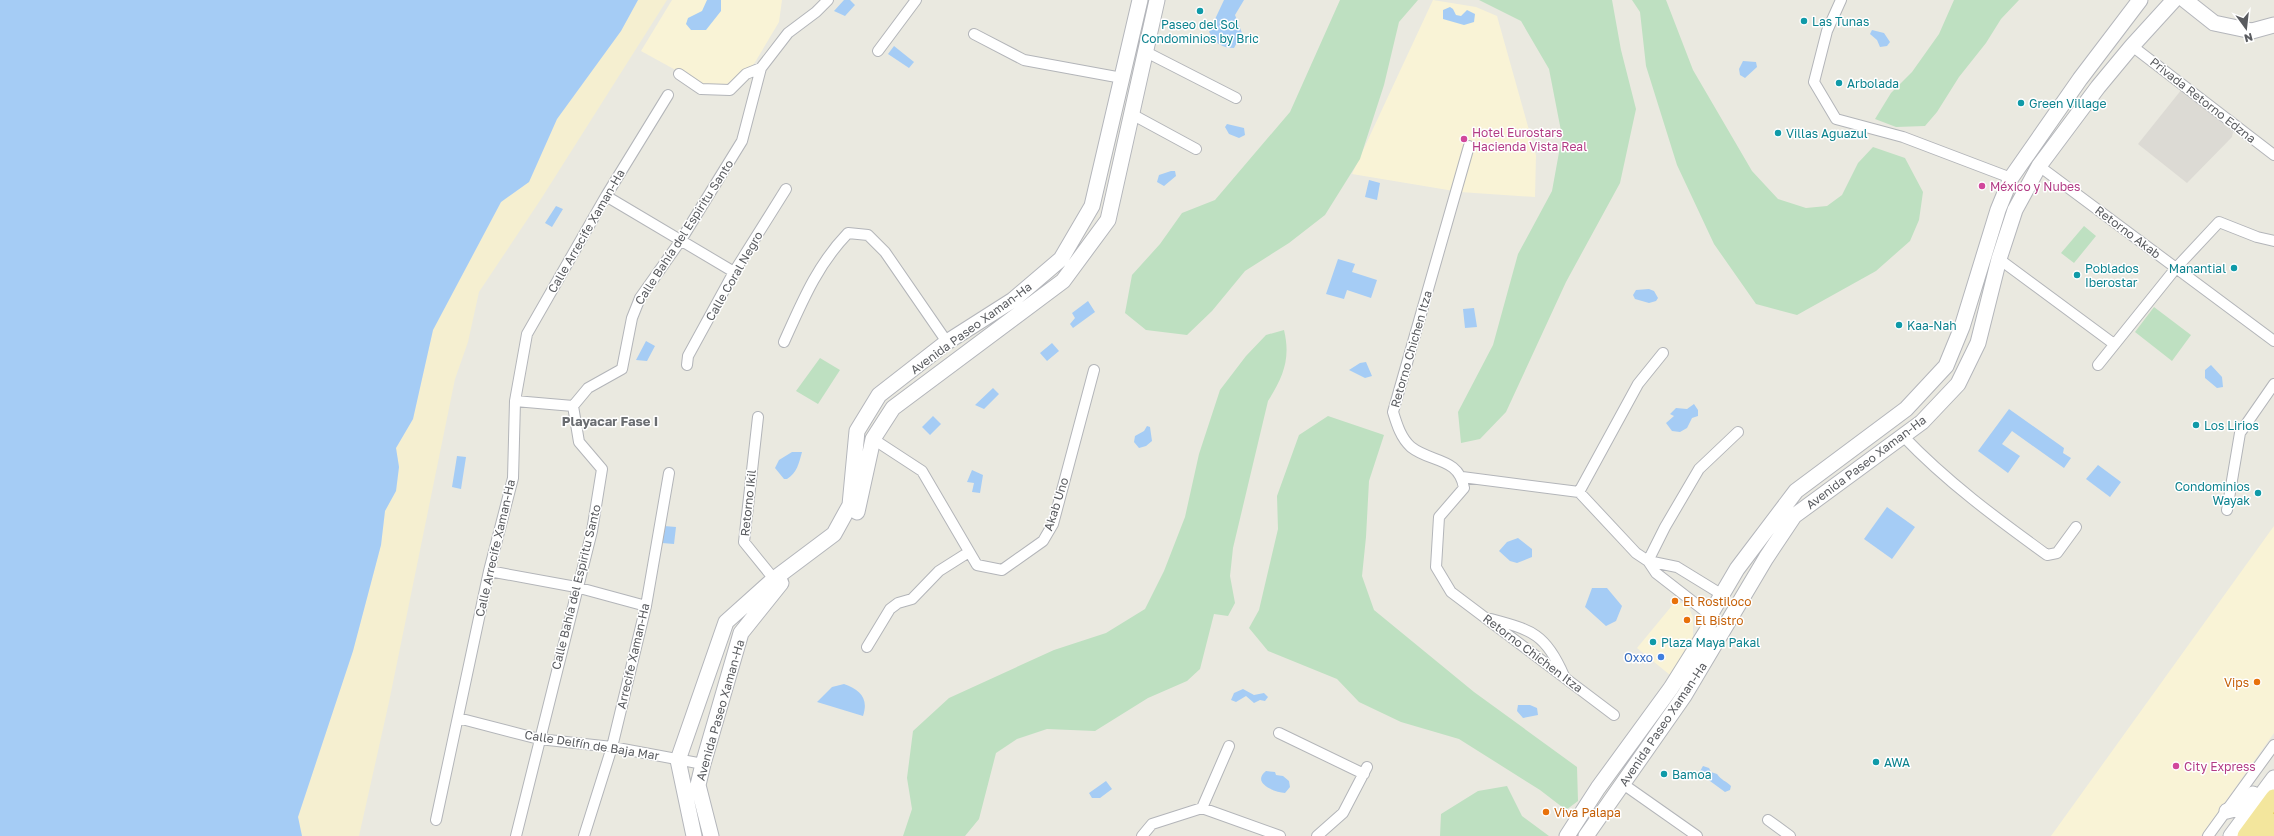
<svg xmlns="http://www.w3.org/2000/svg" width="2274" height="836" font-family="'Golos Text',sans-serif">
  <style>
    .commercial { fill: #f9f3d6 }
    .industrial { fill: #dcdad4 }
    .green { fill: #bee0c1 }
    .sand { fill: #f5efd0 }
    .water { fill: #a5ccf5 }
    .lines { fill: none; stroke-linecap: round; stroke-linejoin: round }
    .minor-casing { stroke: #b3b5b9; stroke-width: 12 }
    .secondary-casing { stroke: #b4b6bb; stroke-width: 17 }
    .trunk-casing { stroke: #d2a518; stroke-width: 19 }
    .minor { stroke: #fff; stroke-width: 10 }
    .secondary { stroke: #fff; stroke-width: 15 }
    .trunk { stroke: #f3e69d; stroke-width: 17 }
    .culture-dot { fill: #0f9aa8; stroke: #fff; stroke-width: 1.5 }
    .hotel-dot { fill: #d1479c; stroke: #fff; stroke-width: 1.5 }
    .food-dot { fill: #e8710a; stroke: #fff; stroke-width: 1.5 }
    .shop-dot { fill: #3f7fe0; stroke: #fff; stroke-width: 1.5 }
    .labels { text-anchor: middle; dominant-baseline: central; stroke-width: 3; stroke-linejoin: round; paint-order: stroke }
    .culture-label { font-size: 12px; fill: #0d838f; stroke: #fff; text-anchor: start }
    .street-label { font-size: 12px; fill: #595b5f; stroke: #fff }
    .hotel-label { font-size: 12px; fill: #b23c85; stroke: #fff; text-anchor: start }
    .food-label { font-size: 12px; fill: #c56008; stroke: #fff; text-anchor: start }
    .shop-label { font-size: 12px; fill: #366cbe; stroke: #fff; text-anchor: end }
    .neighbourhood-label { font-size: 13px; font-weight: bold; fill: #6a6d71; stroke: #fff }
  </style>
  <rect width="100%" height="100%" fill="#eae9e0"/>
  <path class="commercial" d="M672 0H782L779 22 754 64 724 86 701 84 641 51Z
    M1433 0 1476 7 1497 16 1536 155 1535 197 1460 192 1352 174Z
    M2274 526V733L2201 836H2051Z
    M1675 602 1687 604 1693 617V639L1670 675 1637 648Z"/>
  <path class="industrial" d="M2182 89 2233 132 2232 137 2187 183 2138 144Z"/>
  <path class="green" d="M1340 0H1418L1399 22 1384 85 1360 159 1325 215 1289 243 1245 271 1212 311 1187 335 1146 330 1125 313 1132 275 1160 244 1182 213 1215 200 1290 112Z
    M1479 0H1612L1621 50 1636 109 1620 183 1566 282 1506 412 1480 439 1461 443 1458 412 1493 345 1518 254 1552 191 1562 136 1549 69 1521 21Z
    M1632 0H1666L1693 70 1752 171 1778 199 1806 208 1827 206 1842 195 1858 163 1873 147 1905 158 1923 192 1919 220 1910 241 1876 271 1797 315 1756 304 1714 244 1677 165 1646 66 1640 12Z
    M1954 0H2019L2001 19 1986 43 1959 77 1937 112 1925 126 1896 127 1875 119 1891 93 1912 72 1939 34Z
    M2084 226 2096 236 2074 263 2061 253Z
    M2154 307 2191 335 2172 361 2135 332Z
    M1284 330C1291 359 1283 377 1268 401L1233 548 1230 576 1235 603 1228 616 1214 614 1200 669 1187 681 1148 698 1095 731 1047 729 1017 739 996 753 979 819 965 836H903L912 809 907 778 913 731 949 698 1054 650 1106 633 1145 609 1164 571 1185 517 1199 454 1220 390 1246 356 1266 335Z
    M820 358 840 370 818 404 796 391Z
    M1328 416 1384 435 1369 481 1366 537 1362 576 1374 610 1474 692 1577 767 1578 801 1566 810 1540 790 1459 739 1401 722 1359 702 1337 679 1268 651 1249 628 1259 610 1278 529 1277 496 1299 435Z
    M1507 786 1522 816 1549 836H1440L1441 814 1478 791Z"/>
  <path class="sand" d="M638 0H667L541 199 479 292 468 342 455 379 389 702 359 836H302L298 817 353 651 381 545 385 511 396 491 399 467 396 448 413 419 433 330 501 202 529 182 557 119 621 31Z"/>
  <path class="water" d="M0 0H638L621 31 557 119 529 182 501 202 433 330 413 419 396 448 399 467 396 491 385 511 381 545 353 651 298 817 302 836H0Z
    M707 0H721V11L706 30H691L686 24 688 18 702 11Z
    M844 0H850L855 5 845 16 834 11Z
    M1224 0H1244L1235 15 1242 33 1234 48C1221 48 1216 43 1209 32Z
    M1450 7 1453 9 1456 15 1461 16 1467 10 1475 14 1474 22 1464 25 1443 19V10Z
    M1872 30 1884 33 1890 42 1887 46 1880 47 1877 40 1870 34Z
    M894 46 914 62 909 68 888 54Z
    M1743 61 1756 62 1757 67 1745 78 1740 75 1739 69Z
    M1227 124 1244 128 1245 135 1239 138 1229 134 1225 127Z
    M1171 171H1175L1176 176 1164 186 1157 182 1159 175Z
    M1369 180 1380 183 1377 200 1365 197Z
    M556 206 563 209 552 227 545 223Z
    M1338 259 1355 264 1352 272 1377 280 1371 298 1347 290 1344 299 1326 294Z
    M1649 289 1654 291 1658 298 1656 301 1649 303 1635 299 1633 295 1636 290Z
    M1088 301 1095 312 1073 328 1070 324 1075 318 1072 313Z
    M1474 308 1477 327 1465 328 1463 309Z
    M646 341 655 346 647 361 636 360Z
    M1052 343 1059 351 1047 361 1040 353Z
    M1366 362 1372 376 1365 378 1349 370 1360 363Z
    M2211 365 2222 377 2223 387 2217 388 2205 378V370Z
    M993 388 999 394 984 409 975 405Z
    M1694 404 1698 410V416L1692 418 1687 428 1680 432 1672 431 1666 423 1674 416 1670 414 1676 408 1687 409Z
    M2009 409 2064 448 2063 453 2071 458 2064 468 2012 431 2002 444 2020 456 2008 473 1978 451Z
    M933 416 941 424 930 435 922 427Z
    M1147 426 1150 427 1152 441 1146 446 1139 448 1134 442 1135 436 1144 431Z
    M792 452H802C799 463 797 473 787 479H784L775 468 779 460Z
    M457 456 466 457 461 489 452 487Z
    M2098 465 2121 482 2110 497 2086 479Z
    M972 470 983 475 980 493 972 492 974 483 967 482Z
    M1887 507 1915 527 1892 559 1864 539Z
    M664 526 676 527 674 544 662 543Z
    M1518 538 1532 549V557L1517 563 1510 561 1499 551 1507 542Z
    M1592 588H1607L1622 606 1616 621 1606 626 1585 607Z
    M844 684C860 690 869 698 863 716L817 702 832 687Z
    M1243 689 1254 695 1264 693 1268 697 1265 701 1260 700 1254 703 1246 696 1236 702 1231 700 1234 693Z
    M1518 705H1530L1537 708 1538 715 1523 718 1517 711Z
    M1703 766 1709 768 1711 772 1717 774C1721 780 1726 781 1731 786L1730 790 1725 792 1699 773Z
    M1266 771 1275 772 1276 775 1283 776 1289 781 1290 787 1285 793C1274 792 1251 783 1266 771Z
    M1106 781 1112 789 1100 798H1092L1089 793Z"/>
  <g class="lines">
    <g class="minor-casing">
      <path id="minor" d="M1841 0 1827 31 1814 82 1836 119 1903 137 2011 178
        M974 34 1024 60 1122 78
        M2132 46 2274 155
        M878 51 916 0
        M1146 52 1236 98
        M679 74 701 89 730 90 746 74 761 68
        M1132 113 1137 117 1196 149
        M1469 146 1393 412C1397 425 1401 438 1411 447 1431 463 1459 457 1464 488L1439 517 1436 567 1451 592 1614 715
        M2039 166 2274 341
        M606 196 734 272
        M1999 259 2114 344
        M784 342C802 302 817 265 848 233L868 235 885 252 947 342
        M687 365 688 356 734 272 786 189
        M2098 365 2176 268 2219 222 2257 237 2274 241
        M515 401 573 406
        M758 417 744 542 774 579
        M1903 436C1947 482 1996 518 2047 555L2057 553 2076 527
        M873 439 922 471 977 565 1002 570 1043 541 1053 524 1094 370
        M1462 477 1579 492 1636 553 1648 561 1656 573 1710 615
        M1579 492 1638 384 1663 353
        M2227 510 2240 433 2274 384
        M1648 561 1665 527 1699 469 1738 432
        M1648 561 1677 567 1721 594
        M489 571 576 587 646 606
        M1491 619C1532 630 1546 634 1564 676
        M867 647 890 609 898 603 912 599 939 571 969 552
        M458 718 539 739 612 747 703 764
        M1279 733 1364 774
        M1623 784 1697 836
        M1202 808 1229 746
        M436 820 489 571 513 478 515 401 527 334 606 196 668 95
        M1768 820 1790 836
        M516 836 592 531 602 469 579 442 573 406 588 388 622 369 632 318 640 298 681 240 742 141 761 68 788 33 816 12 828 0
        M584 836 612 747 646 606 669 473
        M1142 836 1152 824 1202 808 1280 836
        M1317 836 1343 813 1367 767
        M2208 836 2274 745"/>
    </g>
    <g class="secondary-casing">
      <path id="secondary" d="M2185 0 2214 23 2252 31 2274 25
        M857 512 873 439 893 408 1063 281 1108 220 1157 0
        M2227 811 2243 807 2253 794
        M694 836 678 760 726 622 774 579 834 534 850 505 857 431 879 395 947 342 1013 300 1061 259 1092 206 1140 0
        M711 836 698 785 703 764 741 633 781 583
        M1567 836 1598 788 1671 688 1708 629 1710 615 1737 569 1796 491 1906 409 1946 366 1962 327 1998 210 2011 178 2080 79 2140 0
        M1586 836 1684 696 1766 558 1794 516 1922 422 1958 384 1978 343 1999 259 2015 210 2039 166 2098 87 2132 46 2174 0
        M2231 836 2274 778"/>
    </g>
    <g class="trunk-casing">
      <path id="trunk" d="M2246 836 2274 798
        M2264 836 2274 822"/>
    </g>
    <use href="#minor" class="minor"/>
    <use href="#secondary" class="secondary"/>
    <use href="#trunk" class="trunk"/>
  </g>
  <g class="culture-dot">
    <circle cx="1200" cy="11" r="4"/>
    <circle cx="1804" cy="21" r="4"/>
    <circle cx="1839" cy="83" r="4"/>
    <circle cx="2021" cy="103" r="4"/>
    <circle cx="1778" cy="133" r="4"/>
    <circle cx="2234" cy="268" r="4"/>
    <circle cx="2077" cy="275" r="4"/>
    <circle cx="1899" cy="325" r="4"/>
    <circle cx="2196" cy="425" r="4"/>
    <circle cx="2258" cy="493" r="4"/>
    <circle cx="1653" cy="642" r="4"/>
    <circle cx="1876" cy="762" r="4"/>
    <circle cx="1664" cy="774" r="4"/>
  </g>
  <g class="hotel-dot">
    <circle cx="1464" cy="139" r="4"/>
    <circle cx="1982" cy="186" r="4"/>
    <circle cx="2176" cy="766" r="4"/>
  </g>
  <g class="food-dot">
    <circle cx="1675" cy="601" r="4"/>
    <circle cx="1687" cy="620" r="4"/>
    <circle cx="2257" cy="682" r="4"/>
    <circle cx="1546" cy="812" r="4"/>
  </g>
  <circle class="shop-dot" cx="1661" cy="657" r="4"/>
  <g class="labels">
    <g class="culture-label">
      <text x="1812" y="21">Las Tunas</text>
      <text x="1200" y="24" text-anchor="middle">Paseo del Sol<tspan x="1200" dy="14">Condominios by Bric</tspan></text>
      <text x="1847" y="83">Arbolada</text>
      <text x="2029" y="103">Green Village</text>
      <text x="1786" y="133">Villas Aguazul</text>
      <text x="2085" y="268">Poblados<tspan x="2085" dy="14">Iberostar</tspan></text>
      <text x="2226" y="268" text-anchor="end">Manantial</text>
      <text x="1907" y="325">Kaa-Nah</text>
      <text x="2204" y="425">Los Lirios</text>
      <text x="2250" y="486" text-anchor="end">Condominios<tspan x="2250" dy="14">Wayak</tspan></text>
      <text x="1661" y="642">Plaza Maya Pakal</text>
      <text x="1884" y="762">AWA</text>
      <text x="1672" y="774">Bamoa</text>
    </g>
    <g class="street-label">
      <text transform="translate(2203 100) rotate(38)">Privada Retorno Edzna</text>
      <text transform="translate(586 231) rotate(-60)">Calle Arrecife Xaman-Ha</text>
      <text transform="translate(684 232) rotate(-57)">Calle Bahía del Espiritu Santo</text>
      <text transform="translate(2128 232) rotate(37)">Retorno Akab</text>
      <text transform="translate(734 276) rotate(-60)">Calle Coral Negro</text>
      <text transform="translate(971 328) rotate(-36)">Avenida Paseo Xaman-Ha</text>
      <text transform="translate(1411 349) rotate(-74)">Retorno Chichen Itza</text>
      <text transform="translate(1866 462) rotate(-37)">Avenida Paseo Xaman-Ha</text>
      <text transform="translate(748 503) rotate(-84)">Retorno Ikil</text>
      <text transform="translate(1056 504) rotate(-72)">Akab Uno</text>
      <text transform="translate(495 548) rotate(-77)">Calle Arrecife Xaman-Ha</text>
      <text transform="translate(576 587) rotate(-76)">Calle Bahía del Espiritu Santo</text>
      <text transform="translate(1533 653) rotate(37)">Retorno Chichen Itza</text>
      <text transform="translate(633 656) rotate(-77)">Arrecife Xaman-Ha</text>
      <text transform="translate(720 710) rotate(-74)">Avenida Paseo Xaman-Ha</text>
      <text transform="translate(1663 724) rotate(-56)">Avenida Paseo Xaman-Ha</text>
      <text transform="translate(592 745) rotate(9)">Calle Delfín de Baja Mar</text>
    </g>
    <g class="hotel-label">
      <text x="1472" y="132">Hotel Eurostars<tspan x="1472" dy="14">Hacienda Vista Real</tspan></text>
      <text x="1990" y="186">México y Nubes</text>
      <text x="2184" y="766">City Express</text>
    </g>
    <g class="food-label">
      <text x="1683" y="601">El Rostiloco</text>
      <text x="1695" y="620">El Bistro</text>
      <text x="2249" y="682" text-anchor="end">Vips</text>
      <text x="1554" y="812">Viva Palapa</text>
    </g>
    <g class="shop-label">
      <text x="1653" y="657">Oxxo</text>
    </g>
    <g class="neighbourhood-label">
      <text x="610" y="421">Playacar Fase I</text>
    </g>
  </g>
  <g transform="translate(2246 28) rotate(165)" stroke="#ffffff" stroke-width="3" paint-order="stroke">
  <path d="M0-3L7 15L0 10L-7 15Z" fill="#595b5f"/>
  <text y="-6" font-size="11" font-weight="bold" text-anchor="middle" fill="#595b5f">N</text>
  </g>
</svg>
